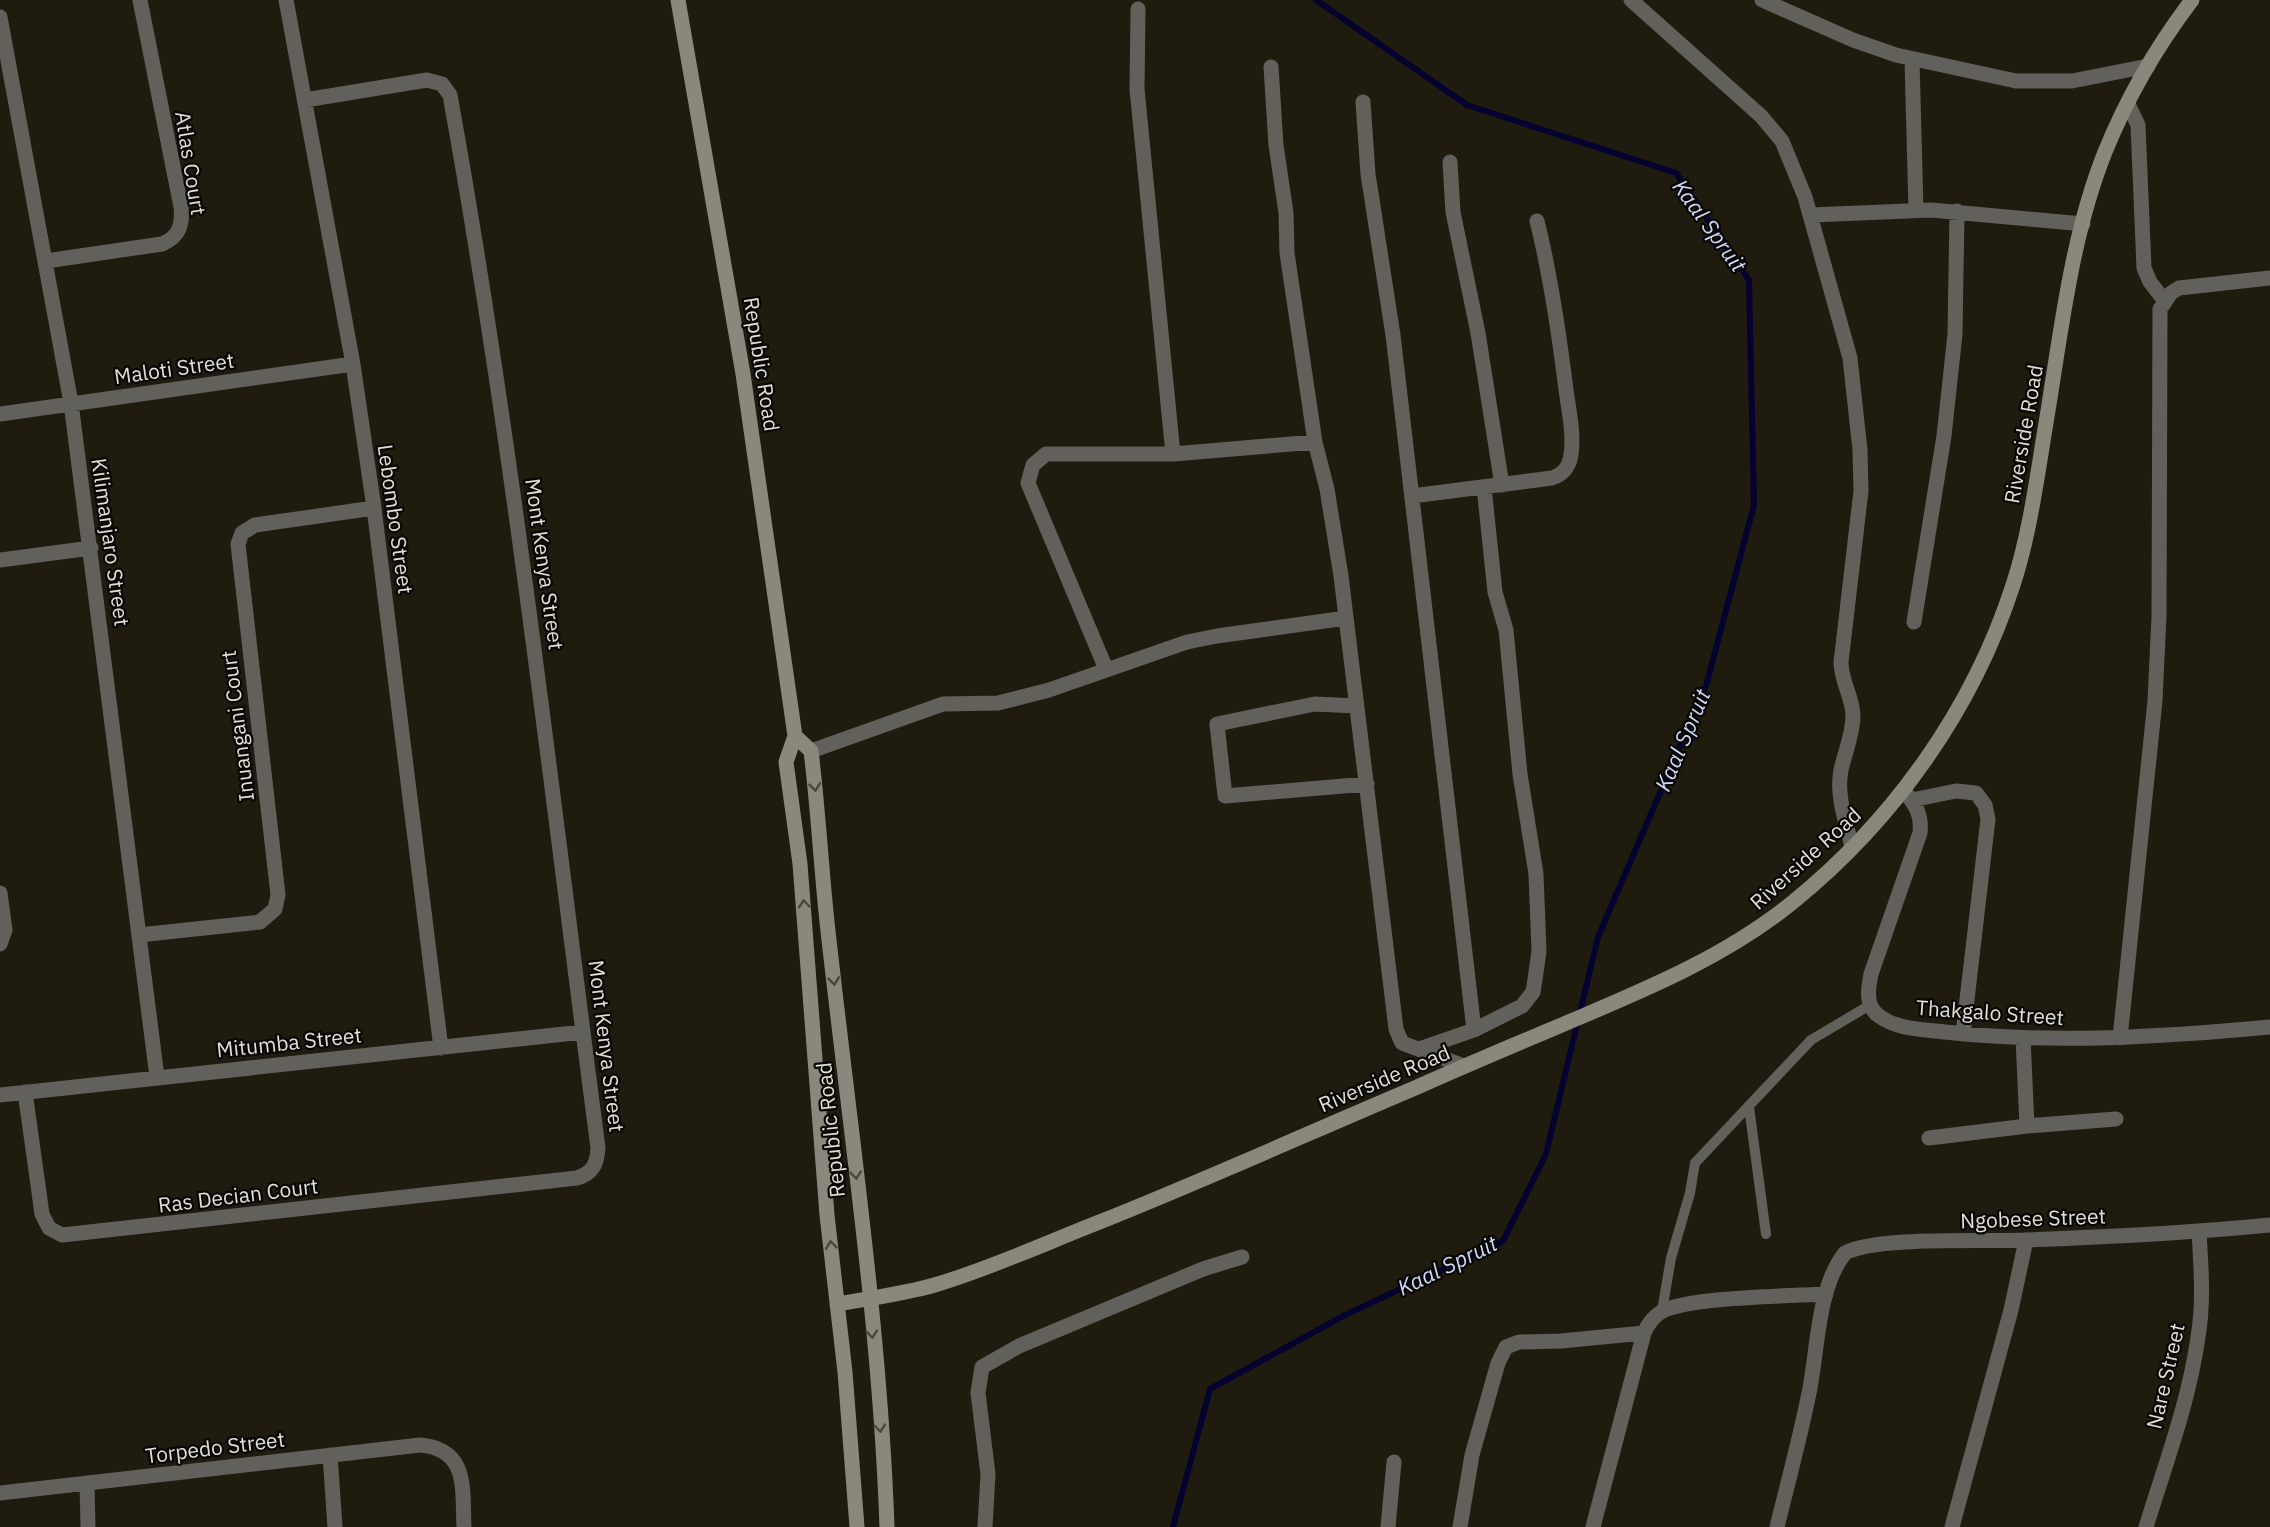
<svg xmlns="http://www.w3.org/2000/svg" width="2270" height="1527" font-family="'IBM Plex Sans',sans-serif">
  <style>
    .lines { fill: none; stroke-linecap: round; stroke-linejoin: round }
    .stream { stroke: #060230; stroke-width: 6 }
    .lane { stroke: #62605a; stroke-width: 10 }
    .street { stroke: #62605a; stroke-width: 15 }
    .secondary { stroke: #8a887d; stroke-width: 15 }
    .oneway { stroke: #484740 }
    .labels { text-anchor: middle; dominant-baseline: central; stroke-width: 4.5; stroke-linejoin: round; paint-order: stroke }
    .street-label { font-size: 21px; fill: #e1dfd6; stroke: #070603 }
    .water-label { font-size: 22px; font-style: italic; fill: #d1d9fb; stroke: #070603 }
  </style>
  <rect width="100%" height="100%" fill="#1f1b0f"/>
  <g class="lines">
    <path class="stream" d="M1173 1527 1210 1389 1345 1315 1503 1241 1546 1154 1598 937 1706 686 1754 505 1749 280 1676 173 1467 105 1316 0"/>
    <path class="lane" d="M1749 1107 1766 1234
      M1662 1311 1671 1258 1690 1193 1695 1163 1811 1040 1870 1005"/>
    <path class="street" d="M286 0 353 364 374 508 441 1048
      M1631 0 1761 116 1782 141 1805 197 1850 358 1860 450 1861 491 1841 662C1841 682 1853 697 1853 716 1853 734 1845 752 1841 770 1836 796 1846 822 1852 847
      M1762 0 1853 40 1896 55 2016 81H2072L2148 66
      M0 17 71 403 157 1077
      M1912 60 1916 210
      M1271 67 1276 145 1286 213 1287 253 1315 442 1327 489 1341 576 1396 1029 1402 1043 1464 1066
      M1363 102 1368 174 1393 335 1474 1030
      M2128 104 2138 125 2144 268 2150 282 2164 300
      M1450 162 1453 212 1478 333 1502 485
      M1811 215 1931 210 2083 224
      M46 261 162 244C179 237 183 225 181 207L140 0
      M0 414 353 364
      M1173 454 1315 442
      M1412 496 1552 478C1564 474 1569 467 1571 455 1574 434 1569 411 1566 390 1559 333 1551 277 1537 221
      M0 560 91 548
      M1914 622 1944 436 1955 334 1957 211
      M1106 669 1028 483 1033 465 1046 454H1173L1137 89 1138 9
      M1356 706 1315 704 1217 724 1225 796 1367 784
      M811 751 943 704 998 703 1049 690 1187 642 1217 636 1346 618
      M1904 791C1916 805 1922 815 1920 833L1871 974C1868 989 1865 1006 1879 1016 1898 1030 1923 1029 1945 1032 2053 1044 2162 1037 2270 1027
      M1912 800 1956 791 1976 793 1985 805 1988 819 1963 1034
      M0 893 5 930 0 944
      M139 935 260 922 275 909 278 895 238 544 242 533 255 525 374 508
      M2120 1038 2155 701 2159 616 2160 309 2171 293 2179 288 2270 278
      M1419 1049 1474 1030 1522 1006 1533 992 1536 973 1539 951 1536 874 1520 774 1506 630 1495 592 1484 487
      M25 1092 42 1214 49 1228 62 1235 577 1178C593 1173 597 1164 598 1148 552 797 513 444 450 95L442 84 427 80 305 100
      M0 1095 583 1032
      M2027 1126 2116 1119
      M1929 1138 2027 1126 2023 1038
      M330 1455 335 1527
      M87 1483 88 1527
      M0 1493 420 1445C469 1449 462 1489 464 1527
      M985 1527 988 1474 978 1393 982 1367 1019 1346 1203 1269 1242 1257
      M1388 1527 1394 1462
      M1460 1527 1472 1455 1498 1363 1506 1347 1519 1342 1561 1341 1644 1333
      M1593 1527 1644 1333C1648 1324 1653 1317 1661 1312 1686 1297 1791 1296 1826 1294
      M1777 1527C1788 1482 1800 1438 1809 1393 1818 1350 1817 1288 1845 1253 1876 1236 1985 1242 2027 1240 2108 1237 2189 1233 2270 1225
      M1952 1527 2011 1310 2026 1240
      M2146 1527C2165 1465 2189 1402 2198 1337 2204 1302 2201 1267 2199 1232"/>
    <path class="secondary" d="M678 0 743 374 795 736 786 762 800 864 827 1215 845 1372 857 1527
      M795 736 811 751C818 808 821 865 827 922 849 1123 880 1325 887 1527
      M837 1304C871 1298 905 1294 938 1284 994 1267 1048 1242 1102 1221 1207 1179 1311 1132 1415 1088 1462 1067 1509 1047 1557 1027 1639 992 1723 959 1793 902 1894 820 1973 709 2013 585 2030 533 2037 477 2046 423 2061 333 2071 237 2105 152 2127 98 2157 46 2192 0"/>
  </g>
  <defs><path id="oneway-chevron" d="M-2-3.5L2.5 0L-2 3.5" fill="none" stroke-width="1.6" stroke-linecap="round" stroke-linejoin="round" transform="scale(1.5)"/></defs>
  <g class="oneway">
    <use href="#oneway-chevron" transform="translate(815 787) rotate(83)"/>
    <use href="#oneway-chevron" transform="translate(804 904) rotate(-95)"/>
    <use href="#oneway-chevron" transform="translate(834 981) rotate(83)"/>
    <use href="#oneway-chevron" transform="translate(856 1175) rotate(84)"/>
    <use href="#oneway-chevron" transform="translate(831 1245) rotate(-97)"/>
    <use href="#oneway-chevron" transform="translate(872 1334) rotate(85)"/>
    <use href="#oneway-chevron" transform="translate(880 1428) rotate(85)"/>
  </g>
  <g class="labels">
    <g class="street-label">
      <text transform="translate(191 163) rotate(81)">Atlas Court</text>
      <text transform="translate(762 364) rotate(81)">Republic Road</text>
      <text transform="translate(174 368) rotate(-8)">Maloti Street</text>
      <text transform="translate(2023 434) rotate(-80)">Riverside Road</text>
      <text transform="translate(396 519) rotate(82)">Lebombo Street</text>
      <text transform="translate(111 542) rotate(82)">Kilimanjaro Street</text>
      <text transform="translate(545 564) rotate(82)">Mont Kenya Street</text>
      <text transform="translate(237 726) rotate(-97)">Inuangani Court</text>
      <text transform="translate(1805 858) rotate(-42)">Riverside Road</text>
      <text transform="translate(1990 1012) rotate(4)">Thakgalo Street</text>
      <text transform="translate(289 1042) rotate(-6)">Mitumba Street</text>
      <text transform="translate(607 1046) rotate(83)">Mont Kenya Street</text>
      <text transform="translate(1384 1078) rotate(-23)">Riverside Road</text>
      <text transform="translate(830 1130) rotate(-96)">Republic Road</text>
      <text transform="translate(238 1195) rotate(-7)">Ras Decian Court</text>
      <text transform="translate(2033 1218) rotate(-2)">Ngobese Street</text>
      <text transform="translate(2165 1376) rotate(-77)">Nare Street</text>
      <text transform="translate(215 1447) rotate(-7)">Torpedo Street</text>
    </g>
    <g class="water-label">
      <text transform="translate(1710 225) rotate(54)">Kaal Spruit</text>
      <text transform="translate(1682 740) rotate(-67)">Kaal Spruit</text>
      <text transform="translate(1447 1265) rotate(-26)">Kaal Spruit</text>
    </g>
  </g>
</svg>
